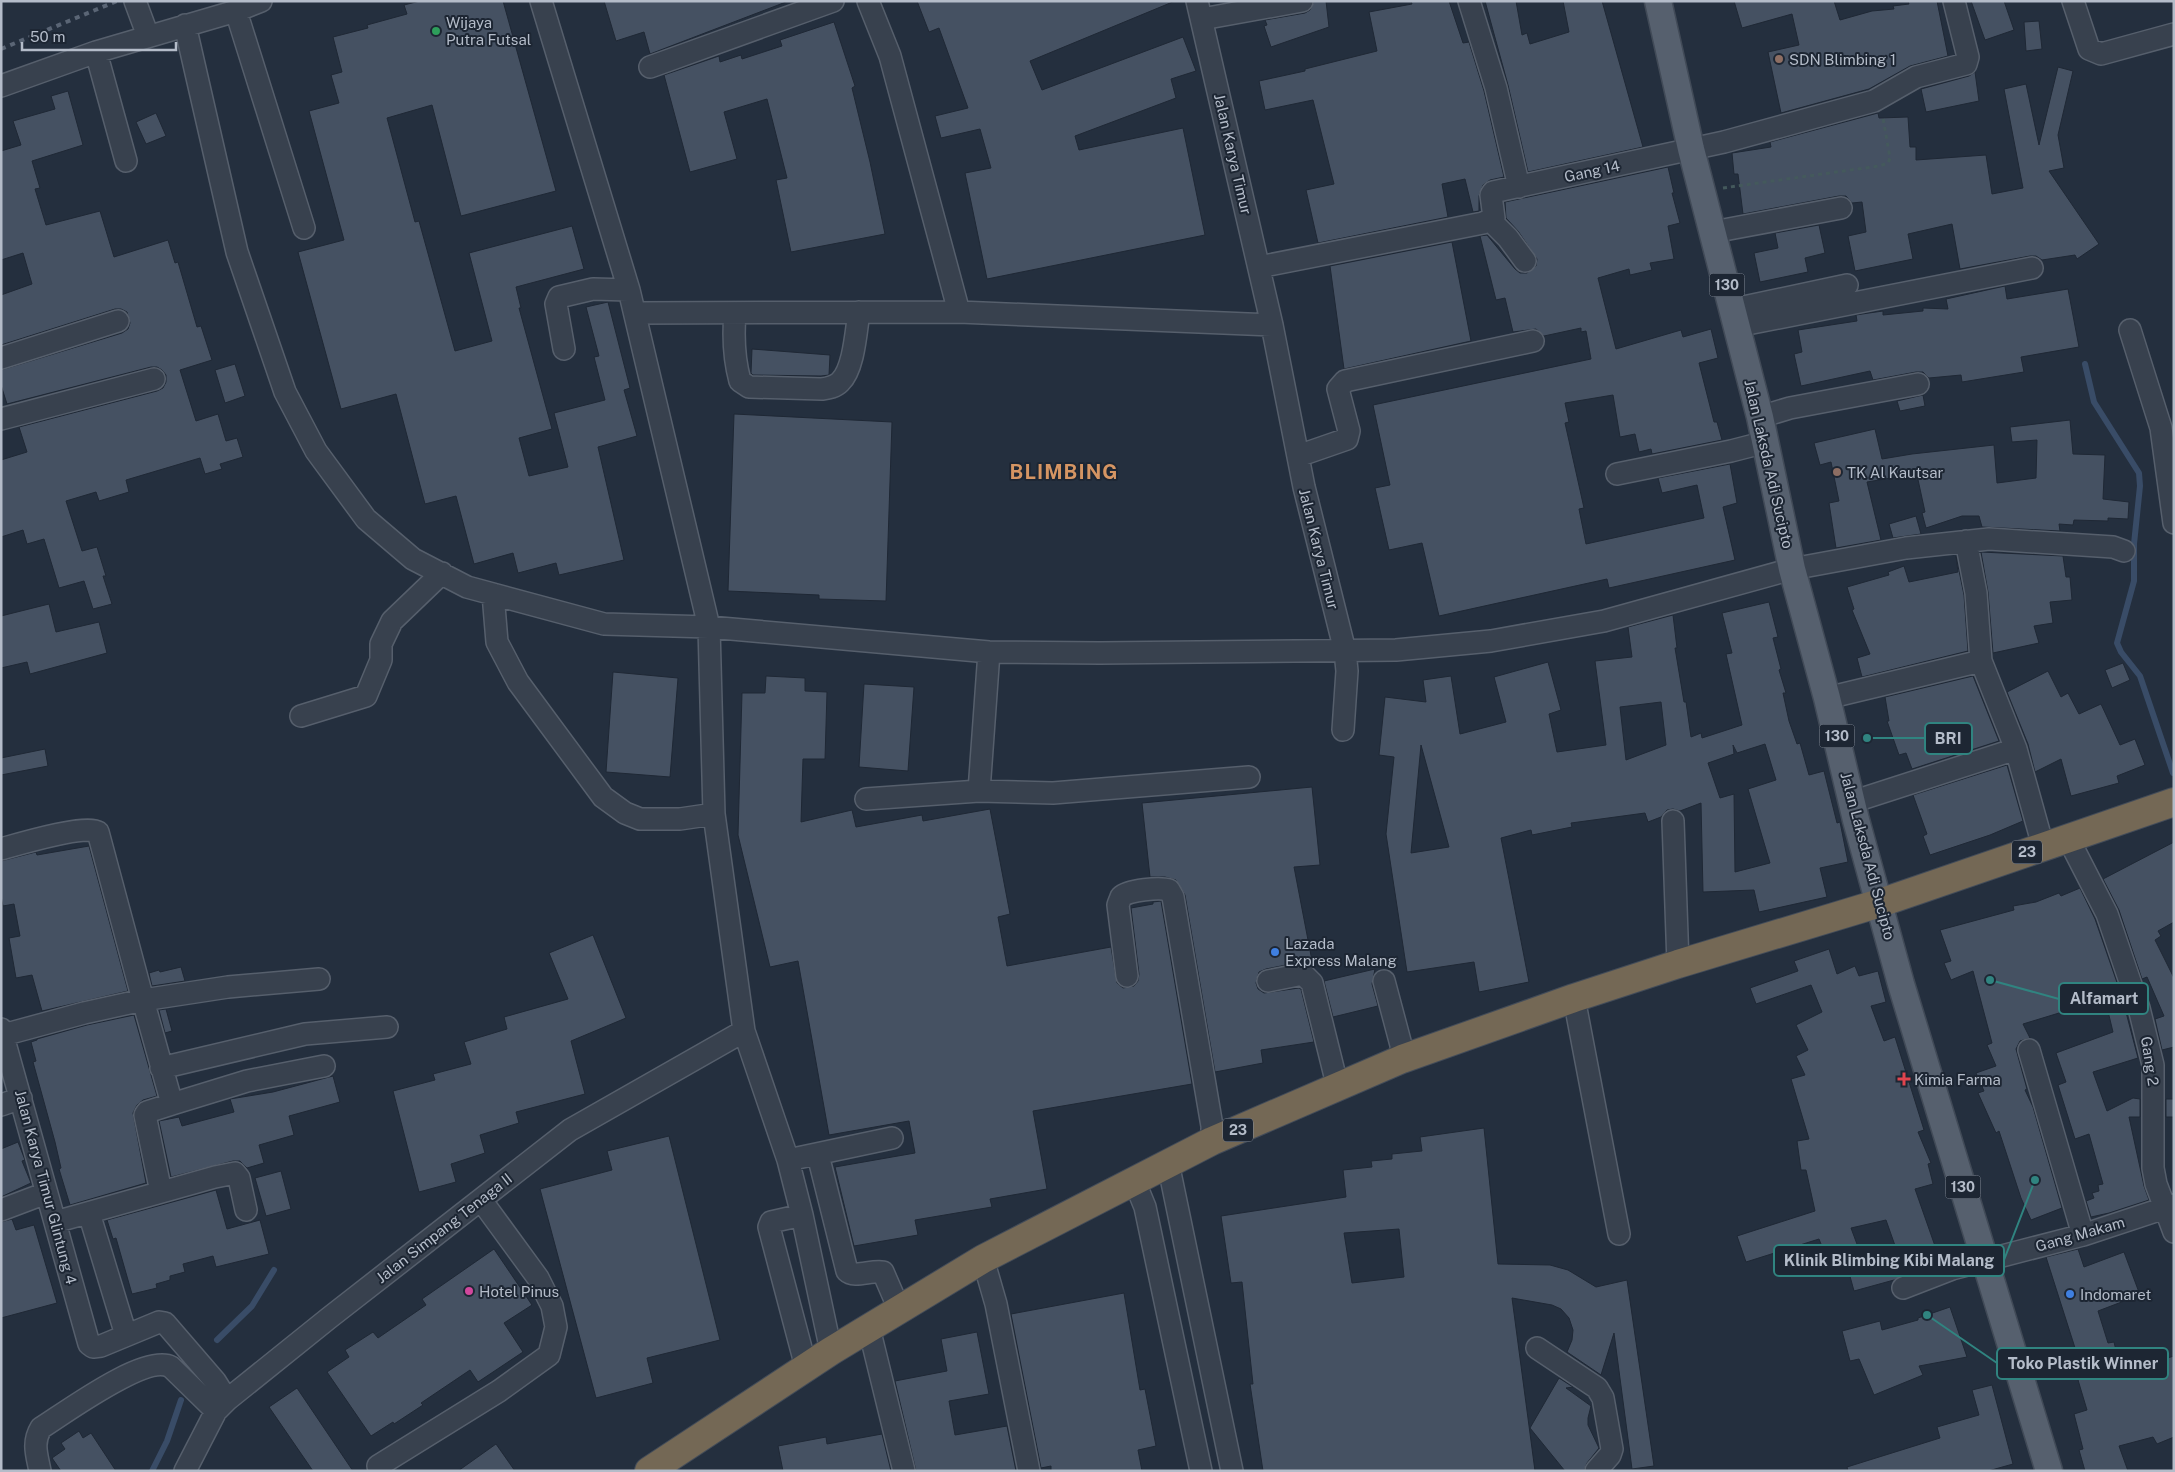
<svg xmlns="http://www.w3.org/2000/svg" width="2175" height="1472" font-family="'Public Sans',sans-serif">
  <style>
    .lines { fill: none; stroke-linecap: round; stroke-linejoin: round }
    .stream { stroke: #394c67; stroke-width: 6 }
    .building { fill: #455162; stroke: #1f2835; fill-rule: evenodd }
    .minor-casing { stroke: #565f6c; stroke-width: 24 }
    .major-casing { stroke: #414a57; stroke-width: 29 }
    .highway-casing { stroke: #434c59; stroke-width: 30 }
    .path { stroke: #44595c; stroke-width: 3; stroke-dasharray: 4 4; stroke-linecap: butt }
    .minor { stroke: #38414e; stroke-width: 21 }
    .major { stroke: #56606e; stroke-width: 26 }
    .highway { stroke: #746855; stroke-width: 28 }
    .rail { stroke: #5a6575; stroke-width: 4; stroke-dasharray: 5 5; stroke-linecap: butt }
    .leisure-dot { fill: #2e9e5b; stroke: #1d2633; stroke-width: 2 }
    .education-dot { fill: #8d6e63; stroke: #1d2633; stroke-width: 2 }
    .shop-dot { fill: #3f7fe0; stroke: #1d2633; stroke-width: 2 }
    .health-dot { fill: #e0444e; stroke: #1d2633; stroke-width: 2 }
    .hotel-dot { fill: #d1479c; stroke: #1d2633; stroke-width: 2 }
    .labels { text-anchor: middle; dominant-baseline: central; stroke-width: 4; stroke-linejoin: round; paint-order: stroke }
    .shield { fill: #1d2633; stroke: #878f9c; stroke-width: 1 }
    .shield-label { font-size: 14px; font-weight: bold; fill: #b4bcc9 }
    .poi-label { font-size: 15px; fill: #b4bcc9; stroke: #1d2633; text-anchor: start }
    .street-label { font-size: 15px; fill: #b4bcc9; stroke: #1d2633 }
    .district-label { font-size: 20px; font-weight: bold; letter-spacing: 1px; fill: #d59563; stroke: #1d2633 }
    .leader { fill: none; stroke: #308480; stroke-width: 2 }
    .callout-dot { fill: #308480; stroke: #1d2633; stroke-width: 2 }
    .callout { fill: #1d2633; stroke: #308480; stroke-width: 2 }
    .callout-label { font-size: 16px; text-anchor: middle; font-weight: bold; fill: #b4bcc9 }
  </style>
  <rect width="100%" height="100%" fill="#242f3e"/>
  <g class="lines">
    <path class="stream" d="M2085 364 2094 402 2139 473 2140 486 2134 544V581L2117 643 2121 652 2140 676 2173 773
      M217 1340 252 1306 274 1270
      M152 1471 167 1441 181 1400"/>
  </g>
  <path class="building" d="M420 1H503L556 191 461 216 432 105 387 118 415 222 419 221 455 351 492 341 469 253 572 226 584 269 516 287 521 308H519L552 429 519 438 529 476 568 467 554 413 605 400 594 357 599 356 586 307 608 302 630 388 624 390 637 436 598 447 624 560 559 575 556 563 518 573 513 553 474 564 456 496 425 504 396 394 341 409 298 252 344 240 309 111 339 103 331 75 342 72 333 37 368 28 367 25 407 14 404 5Z
    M604 1H786V2L650 54 644 32 616 41Z
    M917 1H1175L1030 61 1042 90 1183 37 1196 71 1171 79 1176 98 1075 136 1079 150 1183 128 1205 235 987 279 965 173 991 168 980 129 941 138 935 116 968 108 939 28 929 32Z
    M1314 1H1326L1329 27 1271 47 1264 26 1267 25 1265 20 1305 13 1310 10Z
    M1411 1H1449L1463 43 1469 42 1484 91 1504 177 1490 180 1483 185 1479 196V211L1473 212 1465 179 1442 184 1448 217 1318 243 1306 190 1334 184 1313 100 1265 110 1259 81 1305 71V69L1377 51 1369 12 1412 4Z
    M1485 1H1516L1522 35 1527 33 1530 44 1569 32 1563 1H1602L1643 147 1528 172 1508 85Z
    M1734 1H1834L1840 20 1872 11 1894 9 1893 6 1909 4 1908 1H1937L1948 56 1910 66 1869 89 1781 113 1768 52 1799 45 1792 14 1742 28Z
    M1971 1H2004L2014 30 1985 40Z
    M2039 21 2042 49 2026 51 2024 22Z
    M834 22 855 86 852 88 870 162 885 234 791 252 776 180 787 178 767 99 724 112 737 159 690 172 664 75 719 56 720 62 741 55 742 59 782 46 780 40Z
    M2058 67 2073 71 2058 135 2064 168 2049 171 2099 244 2077 259 2075 255 2042 260 2036 256H2030L1960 269 1952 224 1908 234 1913 259 1855 271 1848 236 1866 232 1862 202 1852 203 1846 196H1839L1743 214 1738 174H1734L1732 153 1771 147 1770 142 1878 113 1879 118 1908 117 1910 147H1916V160L1986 155 1992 194 2023 188 2004 89 2026 84 2039 145Z
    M1975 72 1979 101 1926 112 1921 89 1969 76Z
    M68 91 83 145 32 161 40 188 35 189 46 225 100 211 114 257 168 240 175 263 178 262 197 327 201 326 212 360 180 370 196 421 218 414 226 441 237 438 243 457 220 464 222 469 205 474 200 458 126 480 129 492 99 501 96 492 66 501 82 551 97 547 106 576H103L112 604 93 609 84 581 59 588 44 539 27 544 23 530 1 537V460L27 452 19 427 157 391 163 388 166 382V375L162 370 157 367H151L7 404 1 385V370L122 333 128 329 130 323 127 312 121 309H115L1 345V295L32 284 23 253 1 260V151L21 145 13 121 55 109 51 96Z
    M156 113 166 136 146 144 136 122Z
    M1668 167 1674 193H1672L1680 223 1668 226 1674 259 1650 263 1652 270 1630 275 1629 269 1598 278 1616 349 1681 330 1683 337 1711 329 1718 358 1699 363 1714 422H1717L1722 440 1652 454 1651 449 1639 452 1635 434 1620 437 1613 395 1565 403 1569 422 1565 423 1584 508 1579 509 1586 544 1704 518 1697 485 1662 493 1658 478 1730 464 1737 503 1723 507 1735 560 1609 588 1607 579 1439 616 1422 543 1389 550 1375 488 1390 485 1373 405 1591 359 1586 331 1581 332V328L1544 336 1536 329 1513 332 1505 298 1496 300 1480 236 1487 235 1515 269 1520 273H1527L1536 266 1537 259 1518 231 1506 218 1505 202Z
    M1819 225 1825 253 1805 258 1808 272 1760 282 1754 253 1778 248 1775 233Z
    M1452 242 1471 341 1344 369 1330 266Z
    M2005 286 2007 299 2068 289 2079 347 2021 357 2024 372 1962 382 1961 375 1929 378 1923 372H1916L1873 380 1870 371 1801 386 1794 354 1802 352 1798 330 1857 321 1856 315 1869 313 1883 311V315L1923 311V308L1948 309 1946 299Z
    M752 349 830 355 829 375 821 376 753 375 751 373Z
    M235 364 245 396 225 403 215 370Z
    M1923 395 1925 406 1900 411 1897 401Z
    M734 414 892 422 886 601 819 599V595L728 591Z
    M2070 420 2073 454 2105 455 2103 499 2129 502 2128 519 2108 518V521L2074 520 2073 525 2059 524 2060 531 1982 527 1979 516H1962L1926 528 1922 513 1925 512 1917 475 1915 474 1867 482 1881 540 1836 548 1829 503 1839 501 1831 462 1820 465 1814 443 1875 429 1882 459 1912 454 1994 445 1997 483 2036 478 2037 440 2012 442 2010 427Z
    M1916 516 1921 534 1893 538 1889 524Z
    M1981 552 2063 556 2066 577H2070L2072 600 2050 602 2053 623 2034 626 2039 643 1993 653 1988 592Z
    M1956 556 1964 595 1968 651 1862 677 1857 658 1870 654 1852 610 1854 609 1847 587 1889 575 1888 572 1904 566 1909 582 1958 572Z
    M1769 602 1778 637 1773 638 1781 669 1779 670 1786 693H1783L1789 721 1797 744 1800 743 1809 775 1824 771 1837 823 1840 822 1848 862 1820 868 1827 897 1759 912 1754 890 1703 892 1701 803 1680 811 1673 809 1667 810 1661 817 1648 822 1645 813 1571 823 1572 827 1532 835 1531 830 1501 838 1529 982 1479 992 1474 962 1407 972 1386 834 1394 757 1379 755 1385 697 1426 702 1423 680 1451 676 1460 734 1506 722 1494 677 1548 662 1561 710 1549 714 1557 752 1606 745 1595 661 1632 657 1628 627 1673 615 1677 648H1675L1684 702H1686L1691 737 1701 733 1702 738 1742 725 1726 654 1732 653 1722 613ZM1661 702 1666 745 1626 760 1620 707ZM1765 744 1776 780 1748 789 1770 863 1735 872 1734 794 1720 798 1708 763 1734 754 1733 745 1737 753ZM1421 745 1449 847 1411 853Z
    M49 604 56 632 99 622 107 653 30 674 27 662 1 668V616Z
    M2123 663 2130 680 2112 688 2105 670Z
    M2048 671 2061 697 2068 693 2079 714 2101 704 2120 745 2135 739 2145 765 2117 776 2119 783 2071 796 2061 759 2035 772 2028 744 2007 692Z
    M613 672 678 678 670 777 606 772Z
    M766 676 805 678V691L827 692 825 759H803L801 822 852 810 856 827 922 815 923 821 990 809 1010 914 998 917 1007 966 1111 947 1117 983 1123 988 1134 986 1138 981 1139 974 1131 908 1153 904V902L1161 901 1192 1084 1033 1111 1047 1189 990 1199 992 1207 915 1220 918 1235 854 1246 835 1167 915 1153 909 1121 829 1135 798 961 770 967 738 835 742 693H765Z
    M1973 676 1999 741 1912 769 1906 753 1899 755 1887 721H1889L1885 697Z
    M864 684 914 687 908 771 859 767Z
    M45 749 48 766 1 775V758Z
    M2007 765 2023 821 1990 835 1930 855 1923 836 1927 834 1913 795Z
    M1312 787 1320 865 1294 867 1313 966 1307 962H1301L1266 969 1259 972 1256 983 1258 989 1264 993 1299 988 1301 989 1314 1042 1261 1050 1263 1063 1215 1072 1185 895 1176 880 1165 877H1150L1142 803Z
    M2174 842V922L2158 931 2161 936 2155 940 2174 978V1047L2162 1050 2155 1019 2164 1016 2147 977 2142 979 2119 910 2103 879Z
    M89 846 128 991 42 1011 32 975 16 978 9 938 20 936 14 904 3 906 1 896V861L36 852 37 855Z
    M2080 888 2095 919 2122 997 2138 1058 2093 1072 2107 1111 2133 1098 2140 1099V1117H2129L2144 1186 2149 1200 2109 1213 2091 1217 2086 1201 2094 1198 2092 1193 2099 1191 2098 1185 2103 1184 2089 1134 2075 1139 2058 1085 2066 1082 2056 1053 2113 1032 2105 999 2023 1024 2030 1038 2020 1041 2016 1049 2027 1089 2025 1090 2033 1107 2062 1208 2031 1220 2021 1198 1999 1131 1996 1133 1978 1093 1984 1091 1976 1073 1996 1066 1987 1045 1992 1043 1973 971 1951 980 1944 963 1951 961 1940 930 2014 910 2013 906 2036 902 2059 893 2061 896Z
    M593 935 626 1018 571 1041 585 1094 516 1112 519 1123 480 1135 485 1153 451 1164 456 1182 419 1192 393 1091 435 1080 433 1074 471 1064 464 1042 507 1029 504 1017 568 999 549 953Z
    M1829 949 1837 974 1855 966 1859 976 1878 971 1886 1002 1871 1006 1884 1041 1895 1037 1924 1130 1918 1132 1931 1163 1928 1164 1933 1184 1915 1189 1935 1246H1937L1942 1260 1894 1280 1854 1291 1845 1258 1829 1264 1819 1239 1746 1262 1737 1236 1815 1211 1806 1170H1801L1797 1141 1809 1139 1791 1079 1805 1075 1796 1056 1808 1050 1796 1025 1822 1012 1811 985 1756 1004 1750 988 1798 971 1794 961ZM1886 1220 1898 1254 1864 1263 1851 1228Z
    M181 967 185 981 152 986 149 973 159 970 160 972Z
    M1375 969 1372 984 1378 1006 1333 1017 1324 981Z
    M166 1009 172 1031 165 1033 159 1010Z
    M134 1015 157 1096 143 1100 137 1105 133 1113 146 1183 70 1205 59 1169 61 1168 55 1142 33 1062 36 1061 31 1042 37 1040V1039L87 1025Z
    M333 1076 340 1102 289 1116 294 1135 259 1145 264 1163 247 1168 240 1161H233L171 1177 159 1121 179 1117 182 1126 234 1112 230 1099 273 1092Z
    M2166 1099H2174V1117H2166Z
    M1484 1128 1498 1264 1550 1265 1568 1270 1596 1287 1627 1280 1654 1466 1632 1469 1614 1333 1601 1375 1567 1352 1572 1340 1573 1330 1569 1318 1561 1309 1552 1305 1512 1298 1535 1471H1263L1250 1384H1253L1242 1282 1231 1283 1221 1216 1346 1197 1343 1170 1372 1167 1371 1161 1392 1159V1154L1422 1151 1420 1137ZM1399 1229 1404 1277 1352 1283 1344 1233Z
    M669 1136 720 1340 647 1358 653 1383 596 1398 540 1189 612 1170 607 1151Z
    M18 1142 25 1160 22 1161 31 1183 1 1197V1149Z
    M281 1171 291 1209 266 1216 255 1178Z
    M216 1190 227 1229 260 1220 269 1254 216 1267 213 1256 183 1264 185 1272 170 1276V1280L156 1284 157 1288 132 1294 116 1238 113 1239 107 1220Z
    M12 1219 16 1230 34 1225 57 1303 1 1318V1222Z
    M494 1249 532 1305 504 1323 523 1352 478 1382 470 1370 421 1403 423 1405 394 1424 393 1422 371 1436 327 1372 349 1357 345 1350 373 1332 378 1338 426 1305 422 1299Z
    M2078 1249 2084 1267 2124 1252 2140 1295 2098 1311 2108 1343 2114 1342 2121 1372 2174 1356V1437L2157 1444 2153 1437 2119 1446 2128 1471H2085L2079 1450 2083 1449 2074 1414 2087 1410 2078 1380 2081 1379 2074 1351H2076L2046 1257Z
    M1124 1293 1140 1390 1145 1389 1156 1446 1138 1450 1142 1471H1051V1466L1041 1468 1011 1314Z
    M1950 1307 1967 1357 1919 1366 1923 1375 1874 1395 1859 1359 1850 1361 1842 1331 1880 1321 1882 1330 1918 1320V1318Z
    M977 1332 989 1394 949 1401 955 1435 1007 1426 1016 1471H916L895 1381 947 1371 941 1339Z
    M1559 1378 1573 1387 1566 1388 1591 1406 1588 1418V1425L1599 1448 1587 1463 1584 1471H1565L1530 1428Z
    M1992 1385 2013 1464 1988 1471H1848L1847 1467 1940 1438 1937 1427 1979 1415 1972 1390Z
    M297 1388 353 1471H313L269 1407Z
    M79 1431 83 1438 91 1433 116 1471H61L52 1458 65 1449 61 1443Z
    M882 1434 891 1471H783L778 1446 826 1437 827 1444Z
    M496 1444 515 1471H458Z"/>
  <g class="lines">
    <g class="minor-casing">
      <path id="minor" d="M135 1 148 36
        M541 1 629 290 709 627 714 814 744 1031 788 1160 802 1215 831 1351
        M868 1 890 56 959 312
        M1197 1 1272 325 1304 487 1345 651 1347 671 1343 730
        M1469 1 1496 88 1519 187
        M2073 1 2089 49 2101 54 2174 34
        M236 11 304 228
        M1202 19 1302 1
        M185 25 237 252 285 392 316 451 366 519 413 559 467 587 604 624 709 627 989 652 1100 653 1396 650 1491 641 1604 621 1792 569 1906 548 1989 539 2113 547 2124 551
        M96 52 126 161
        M650 67 833 1
        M1 86 96 52 236 11 261 1
        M1491 221 1508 238 1525 261
        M1713 232 1841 208
        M1259 267 1483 223 1494 218 1491 195 1493 192 1724 142 1874 101 1916 77 1966 64 1968 57 1954 1
        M1734 309 1847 285
        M635 313 959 312 1272 325
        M735 313C733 336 734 359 740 381L749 387 822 389C829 388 835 387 840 382 854 369 856 331 859 312
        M1737 326 2032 268
        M2130 330 2161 428 2174 523
        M564 349 556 304 559 297 593 289 629 290
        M1 358 118 321
        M1760 417 1790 408 1918 384
        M1 419 154 379
        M1298 456 1347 439 1349 431 1338 389 1345 381 1533 341
        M1617 474 1731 451 1766 442
        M1966 541 1976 593 1981 661 2016 749 2043 846
        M493 594 497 642 518 682 603 797 625 813 640 819H680L714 814
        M1827 698 1981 661
        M301 716 366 696 381 660V644L392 621 442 573
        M979 791 1053 793 1249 777
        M866 799 979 791 989 652
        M1852 802 2016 749
        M1673 821 1678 964
        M2068 838 2107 914 2139 1008 2153 1065V1168L2156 1184 2174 1232
        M1 849C19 844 86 824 98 832L143 1000 228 987 319 979
        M1127 976 1118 905C1119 902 1120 900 1121 897 1128 890 1160 887 1169 890L1173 897 1212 1126V1141
        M1268 981 1303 974 1312 983 1335 1076 1334 1088
        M1384 981 1401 1045 1402 1059
        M1574 998 1619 1234
        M1 1029 89 1344 93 1347 101 1346 159 1322 165 1323 215 1381 227 1400
        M3 1035 84 1013 143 1000 172 1104 247 1081 324 1066
        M2029 1050 2083 1235
        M161 1068 305 1034 387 1027
        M1 1105 21 1098
        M818 1155 847 1271C854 1278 871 1270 883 1272L899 1309
        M788 1160 892 1138
        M1168 1163 1232 1471
        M1134 1180 1145 1207 1201 1471
        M161 1192 145 1115 147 1112 172 1104
        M1 1210 46 1193
        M89 1213 126 1335
        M802 1215 771 1222 769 1227 806 1367
        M55 1222 215 1177 235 1173 239 1178 246 1210
        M983 1259 996 1304 1029 1471
        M1903 1288 1952 1269 2083 1235 2174 1205
        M869 1328 904 1471
        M1537 1348 1597 1388 1603 1398 1612 1449 1610 1455 1596 1471
        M378 1466 499 1391 549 1355 556 1327 552 1306 538 1278 481 1200
        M40 1471C37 1455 32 1443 41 1428 65 1413 146 1353 171 1367L216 1411
        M185 1471 216 1411 227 1400 329 1318 570 1130 744 1031"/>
    </g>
    <g class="major-casing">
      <path id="major" d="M1658 1 1691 149 1760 417 1792 569 1827 698 1856 820 1901 984 2049 1471"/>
    </g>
    <g class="highway-casing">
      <path id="highway" d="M649 1471 831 1351 983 1259 1212 1141 1402 1059 1574 998 1678 964 1880 903 2174 802"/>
    </g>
    <path class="path" d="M1723 188 1879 166 1888 163 1890 158 1883 118"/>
    <use href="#minor" class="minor"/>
    <use href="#major" class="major"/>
    <use href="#highway" class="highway"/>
    <path class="rail" d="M1 49 117 1"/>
  </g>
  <circle class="leisure-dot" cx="436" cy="31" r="5"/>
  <g class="education-dot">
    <circle cx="1779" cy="59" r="5"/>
    <circle cx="1837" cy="472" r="5"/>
  </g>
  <g class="shop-dot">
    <circle cx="1275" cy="952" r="5"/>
    <circle cx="2070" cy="1294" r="5"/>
  </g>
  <path class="health-dot" d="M1901.5 1071.5h5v5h5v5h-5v5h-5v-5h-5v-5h5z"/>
  <circle class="hotel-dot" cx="469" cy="1291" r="5"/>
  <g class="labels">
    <g class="shield">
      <rect x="1709.5" y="273.5" width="35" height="23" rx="4"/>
      <rect x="1819.5" y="724.5" width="35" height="23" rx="4"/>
      <rect x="2012" y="840.5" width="30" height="23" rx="4"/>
      <rect x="1223" y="1118.5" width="30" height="23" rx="4"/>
      <rect x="1945.5" y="1175.5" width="35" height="23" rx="4"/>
    </g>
    <g class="shield-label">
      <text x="1727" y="285">130</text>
      <text x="1837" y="736">130</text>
      <text x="2027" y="852">23</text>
      <text x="1238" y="1130">23</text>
      <text x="1963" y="1187">130</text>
    </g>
    <g class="poi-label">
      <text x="446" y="22">Wijaya<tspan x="446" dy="17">Putra Futsal</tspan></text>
      <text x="1789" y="59">SDN Blimbing 1</text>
      <text x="1847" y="472">TK Al Kautsar</text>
      <text x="1285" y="943">Lazada<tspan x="1285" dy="17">Express Malang</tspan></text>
      <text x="1914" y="1079">Kimia Farma</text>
      <text x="479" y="1291">Hotel Pinus</text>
      <text x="2080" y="1294">Indomaret</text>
    </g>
    <g class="street-label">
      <text transform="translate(1233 154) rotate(77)">Jalan Karya Timur</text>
      <text transform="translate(1592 171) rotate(-12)">Gang 14</text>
      <text transform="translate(1769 464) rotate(77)">Jalan Laksda Adi Sucipto</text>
      <text transform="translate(1319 549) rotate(76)">Jalan Karya Timur</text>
      <text transform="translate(1868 856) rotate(75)">Jalan Laksda Adi Sucipto</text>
      <text transform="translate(2150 1061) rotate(81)">Gang 2</text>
      <text transform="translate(46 1187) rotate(75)">Jalan Karya Timur Glintung 4</text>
      <text transform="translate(444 1228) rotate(-38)">Jalan Simpang Tenaga II</text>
      <text transform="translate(2080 1234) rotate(-16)">Gang Makam</text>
    </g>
    <g class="district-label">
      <text x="1064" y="472">BLIMBING</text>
    </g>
  </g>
  <path class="leader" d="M1867 738L1925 738M1990 980L2059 999M2035 1180L2004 1260M1927 1315L1997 1363"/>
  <g class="callout-dot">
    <circle cx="1867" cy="738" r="5"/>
    <circle cx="1990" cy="980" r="5"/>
    <circle cx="2035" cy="1180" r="5"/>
    <circle cx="1927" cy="1315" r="5"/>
  </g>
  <g class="callout">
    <rect x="1925" y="723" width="47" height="31" rx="5"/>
    <rect x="2059" y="983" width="89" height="31" rx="5"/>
    <rect x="1774" y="1245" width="230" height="31" rx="5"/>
    <rect x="1997" y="1348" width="171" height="31" rx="5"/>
  </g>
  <g class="callout-label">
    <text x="1948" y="744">BRI</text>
    <text x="2104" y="1004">Alfamart</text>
    <text x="1889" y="1266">Klinik Blimbing Kibi Malang</text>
    <text x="2083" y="1369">Toko Plastik Winner</text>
  </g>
  <rect width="2175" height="1472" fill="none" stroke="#b4bcc9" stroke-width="5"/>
  <path d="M22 42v8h154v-8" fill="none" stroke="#b4bcc9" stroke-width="2.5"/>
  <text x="30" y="42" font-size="15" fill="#b4bcc9" stroke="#1d2633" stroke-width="4" paint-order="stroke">50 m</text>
</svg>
